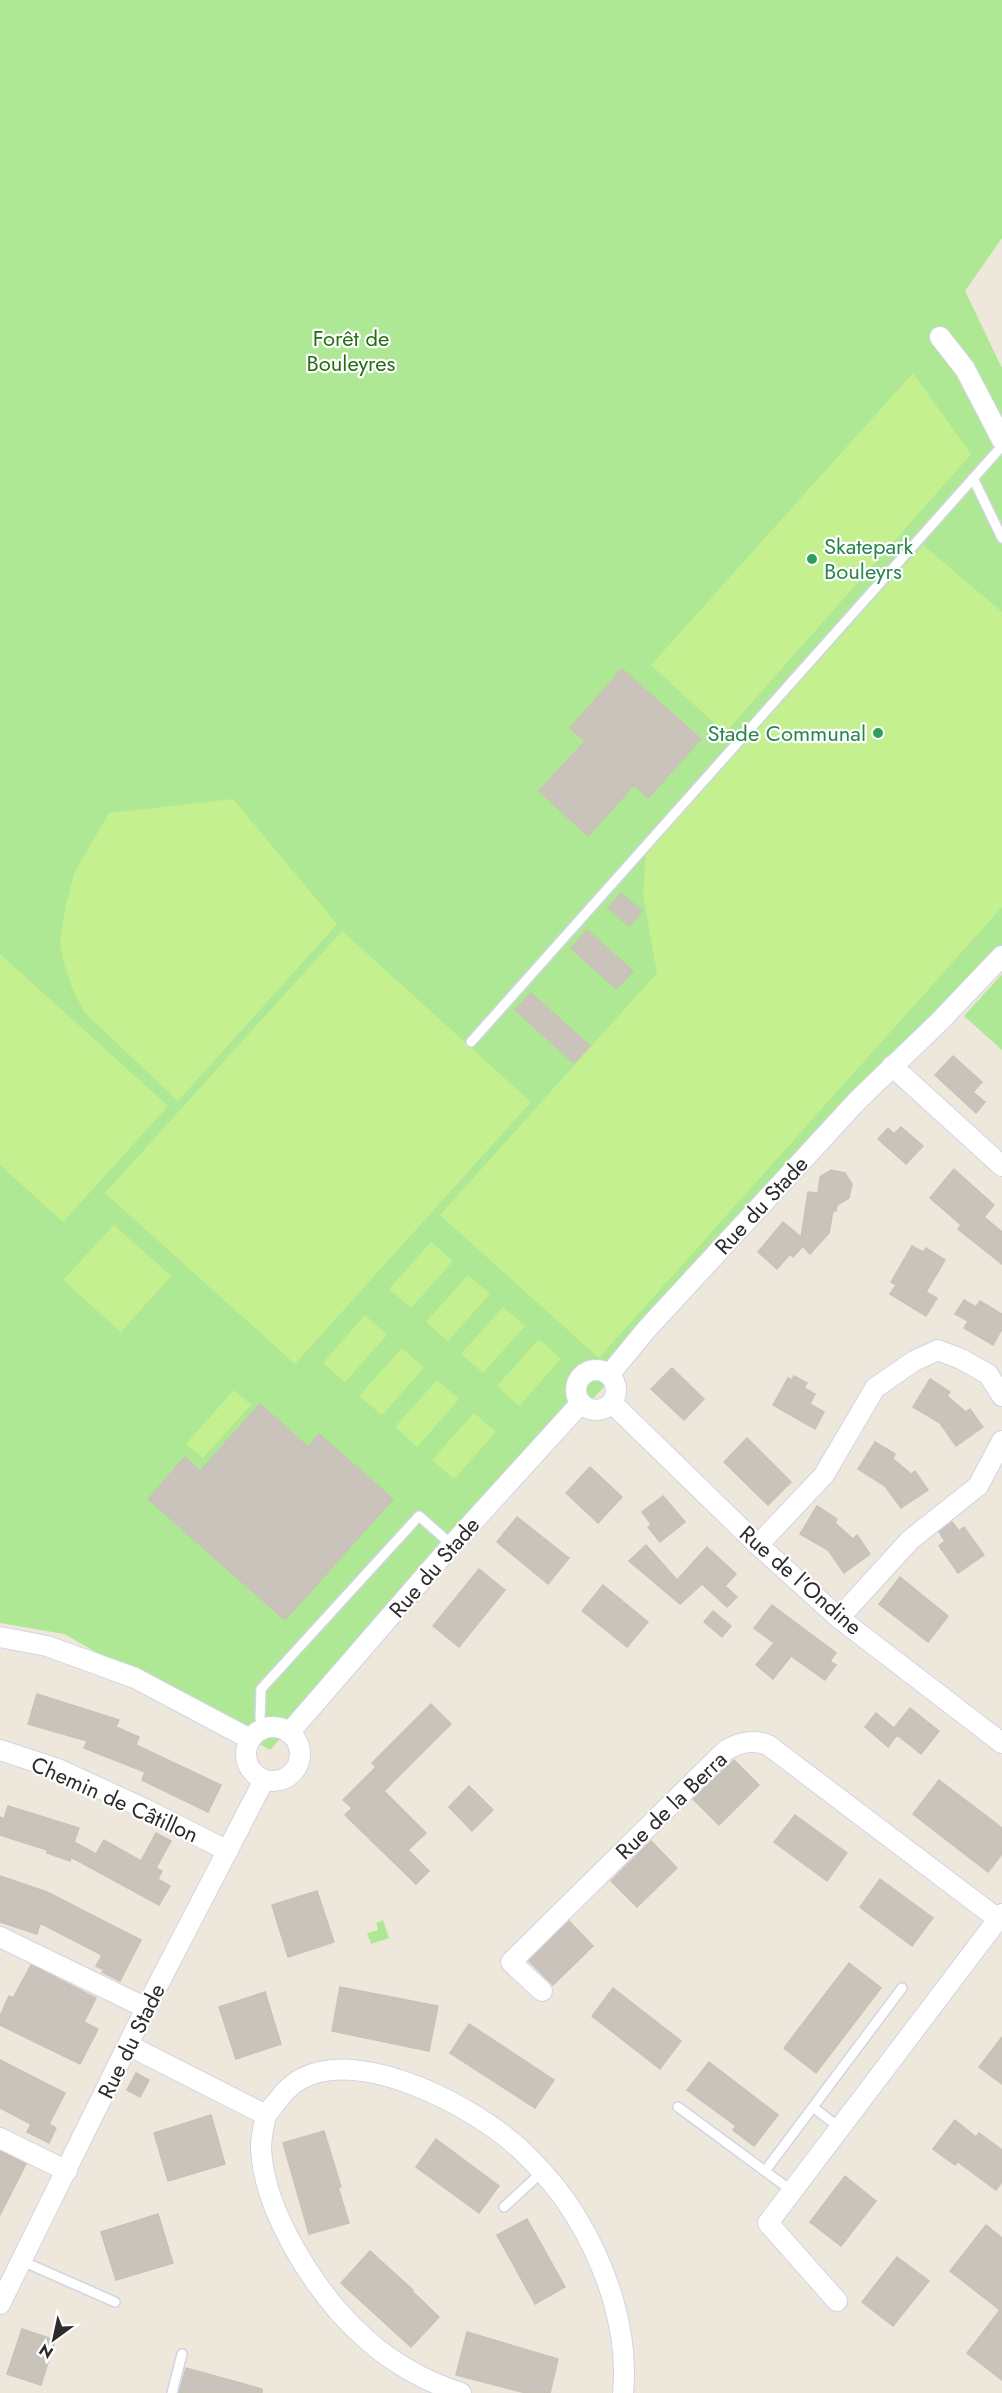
<svg xmlns="http://www.w3.org/2000/svg" width="1002" height="2393" font-family="Jost,sans-serif">
  <style>
    .green { fill: #afe894 }
    .pitch { fill: #c5f08f }
    .building { fill: #c9c3bb; stroke: #c9c3b5; stroke-width: 1.5 }
    .lines { fill: none; stroke-linecap: round; stroke-linejoin: round }
    .service-casing { stroke: #d1d4e5; stroke-width: 12 }
    .minor-casing { stroke: #d1d4e5; stroke-width: 22 }
    .service { stroke: #fff; stroke-width: 9 }
    .minor { stroke: #fff; stroke-width: 20 }
    .leisure-dot { fill: #2e9e5b; stroke: #fff; stroke-width: 2 }
    .labels { text-anchor: middle; dominant-baseline: central; stroke-width: 4.5; stroke-linejoin: round; paint-order: stroke }
    .park-label { font-size: 22px; fill: #256e15; stroke: #fff }
    .leisure-label { font-size: 22px; fill: #27864d; stroke: #fff; text-anchor: start }
    .street-label { font-size: 22px; fill: #2b2b2b; stroke: #fff }
  </style>
  <rect width="100%" height="100%" fill="#eee7dc"/>
  <path class="green" d="M0 0H1002V238L965 291 1002 368V954L270 1750 64 1634 0 1623Z
    M1002 974V1050L964 1016Z
    M383 1920 389 1938 371 1944 367 1933 378 1930 376 1923Z"/>
  <path class="pitch" d="M913 373 971 454 725 733 651 665Z
    M923 545 1002 612V907L599 1358 440 1215 657 973 643 894 646 853Z
    M233 799 337 924 178 1101 85 1013 72 988 63 960 60 942 66 904 75 871 109 813Z
    M342 931 531 1102 295 1364 105 1193Z
    M0 954 168 1106 63 1222 0 1165Z
    M114 1225 171 1276 121 1332 63 1280Z
    M431 1242 453 1261 411 1308 389 1289Z
    M468 1275 490 1294 448 1341 426 1322Z
    M503 1307 525 1326 483 1373 461 1354Z
    M365 1315 387 1335 345 1382 323 1363Z
    M539 1339 561 1359 519 1406 497 1386Z
    M402 1348 424 1368 382 1415 359 1396Z
    M437 1380 459 1399 417 1447 395 1427Z
    M234 1390 251 1405 203 1458 186 1444Z
    M474 1413 496 1432 454 1479 432 1460Z"/>
  <path class="building" d="M622 669 701 739 648 798 634 785 588 836 539 791 585 741 570 728Z
    M621 893 642 911 629 926 608 908Z
    M587 930 633 971 616 989 571 948Z
    M531 993 590 1046 574 1063 515 1010Z
    M953 1056 982 1082 973 1092 985 1102 976 1113 935 1075Z
    M901 1127 923 1146 906 1164 878 1139 888 1128 894 1134Z
    M954 1169 994 1205 984 1217 1002 1232V1264L958 1229 961 1225 930 1198Z
    M831 1170 845 1173 852 1184 849 1198 837 1205 836 1211H833L829 1233 810 1254 803 1246 793 1257 790 1254 777 1269 758 1252 783 1222 801 1237 808 1192 818 1193 820 1177Z
    M912 1246 923 1252 926 1248 945 1260 926 1292 937 1298 926 1316 890 1294 896 1285 891 1282Z
    M964 1300 976 1307 980 1301 1002 1314V1329L993 1345 964 1328 968 1321 955 1314Z
    M672 1368 704 1399 684 1420 651 1389Z
    M794 1376 807 1383 804 1388 815 1394 810 1404 824 1412 815 1429 773 1405 788 1378 792 1380Z
    M930 1379 950 1392 947 1396 966 1412 970 1409 983 1427 956 1446 940 1423 913 1407Z
    M260 1404 308 1447 319 1434 393 1499 285 1620 148 1499 185 1457 200 1471Z
    M747 1438 791 1482 768 1505 724 1462Z
    M875 1442 895 1454 893 1459 911 1474 915 1471 928 1490 901 1508 885 1486 858 1469Z
    M590 1467 622 1497 598 1523 566 1493Z
    M663 1496 685 1522 660 1542 648 1527 651 1524 642 1512Z
    M817 1506 837 1519 835 1523 853 1539 857 1535 870 1554 844 1573 828 1550 800 1534Z
    M517 1517 569 1558 548 1584 497 1542Z
    M952 1522 959 1531 964 1527 984 1555 958 1573 939 1546 945 1541 939 1532Z
    M646 1545 677 1580 707 1547 736 1574 725 1586 737 1597 727 1607 702 1584 680 1604 629 1561Z
    M479 1569 505 1590 459 1647 433 1626Z
    M900 1577 948 1616 928 1642 879 1604Z
    M603 1585 648 1622 627 1647 582 1611Z
    M772 1605 836 1653 830 1661 836 1665 825 1680 791 1656 773 1679 756 1665 774 1643 754 1628Z
    M713 1611 731 1626 722 1637 704 1622Z
    M37 1694 119 1720 116 1727 139 1737 136 1745 221 1785 208 1812 142 1780 145 1772 84 1748 87 1741 28 1724Z
    M431 1704 451 1724 384 1791 426 1833 408 1850 429 1871 416 1884 345 1815 352 1808 343 1800 376 1767 372 1763Z
    M910 1708 939 1731 921 1754 897 1735 888 1747 865 1727 876 1713 894 1728Z
    M734 1760 759 1785 719 1825 693 1799Z
    M939 1780 1002 1828V1854L988 1872 913 1814Z
    M469 1786 493 1810 472 1831 449 1807Z
    M8 1806 79 1828 74 1842 96 1854 104 1840 141 1861 156 1833 171 1841 156 1868 162 1871 158 1879 170 1886 159 1905 71 1857 70 1861 47 1853V1850L0 1835V1817L4 1819Z
    M795 1815 847 1853 827 1881 774 1842Z
    M651 1841 677 1868 637 1907 611 1881Z
    M0 1876 47 1892 141 1940 120 1981 102 1972 104 1970 96 1966 102 1955 40 1923 37 1934 0 1922Z
    M880 1879 933 1918 912 1946 860 1907Z
    M317 1891 334 1942 288 1957 272 1905Z
    M569 1921 593 1946 553 1985 529 1961Z
    M849 1963 881 1988 816 2073 784 2048Z
    M31 1965 96 1998 84 2022 98 2029 80 2064 0 2025V2016L9 1996 13 1998Z
    M340 1987 438 2006 429 2051 332 2031Z
    M613 1988 681 2041 660 2069 592 2016Z
    M265 1992 281 2044 236 2059 219 2007Z
    M469 2024 554 2080 535 2108 450 2053Z
    M1002 2037V2084L979 2067Z
    M0 2060 65 2093 49 2124 56 2128 49 2143 27 2132 31 2124 0 2108Z
    M709 2062 778 2115 754 2146 733 2130 736 2126 687 2090Z
    M136 2073 149 2080 140 2097 127 2090Z
    M211 2115 225 2164 168 2181 154 2133Z
    M955 2120 976 2137 979 2133 1002 2150V2182L996 2190 958 2162 955 2165 933 2149Z
    M324 2131 341 2187H338L349 2223 309 2234 283 2143Z
    M436 2139 499 2186 479 2213 416 2167Z
    M0 2151 26 2164 0 2215Z
    M845 2176 876 2201 841 2246 810 2222Z
    M158 2214 173 2263 116 2280 101 2232Z
    M527 2219 565 2287 535 2304 497 2235Z
    M986 2225 1002 2238V2380L967 2353 1000 2310 950 2271Z
    M370 2251 413 2290 412 2291 439 2317 411 2347 341 2283Z
    M897 2257 929 2281 893 2326 862 2302Z
    M22 2329 55 2340 41 2385 7 2374Z
    M467 2332 558 2359 550 2393H526L456 2375Z
    M186 2368 262 2389V2393H179Z"/>
  <g class="lines">
    <g class="service-casing">
      <path id="service" d="M973 478 1002 538
        M471 1042 1002 446
        M265 1728 260 1718 261 1689 419 1516 452 1545
        M678 2107 792 2191
        M814 2108 840 2128
        M765 2171 902 1988
        M504 2207 542 2172
        M22 2261 115 2302
        M172 2393 182 2354"/>
    </g>
    <g class="minor-casing">
      <path id="minor" d="M940 337 965 369 1002 440
        M892 1066 1002 1166
        M576 1390a20 20 0 1 1 40 0a20 20 0 1 1-40 0Z
        M609 1375 646 1330 858 1100 939 1022 1002 956
        M612 1403 758 1545 839 1618 1002 1743
        M758 1545 824 1475 875 1388 914 1361 938 1350 961 1359 988 1374 1002 1396
        M839 1618 910 1540 978 1486 1002 1441
        M0 1637 47 1646 135 1678 250 1739
        M246 1754a27 27 0 1 1 54 0a27 27 0 1 1-54 0Z
        M289 1733 452 1545 581 1403
        M0 1750 58 1769 145 1809 228 1851
        M0 1937 146 2008
        M542 1991 511 1962 725 1751C739 1742 752 1739 768 1745L998 1919
        M128 2045 266 2115C264 2125 261 2137 261 2147 263 2212 318 2297 366 2339 392 2363 427 2382 461 2393
        M266 2115C276 2103 286 2087 301 2079 361 2046 475 2107 520 2149 540 2168 561 2192 575 2215 607 2267 629 2332 623 2393
        M0 2138 67 2171
        M837 2301 768 2223 1002 1914
        M0 2304 146 2008 264 1780"/>
    </g>
    <use href="#service" class="service"/>
    <use href="#minor" class="minor"/>
  </g>
  <g class="leisure-dot">
    <circle cx="812" cy="559" r="6"/>
    <circle cx="878" cy="733" r="6"/>
  </g>
  <g class="labels">
    <g class="park-label">
      <text x="351" y="338">Forêt de<tspan x="351" dy="25">Bouleyres</tspan></text>
    </g>
    <g class="leisure-label">
      <text x="824" y="546">Skatepark<tspan x="824" dy="25">Bouleyrs</tspan></text>
      <text x="866" y="733" text-anchor="end">Stade Communal</text>
    </g>
    <g class="street-label">
      <text transform="translate(761 1205) rotate(-47)">Rue du Stade</text>
      <text transform="translate(434 1567) rotate(-49)">Rue du Stade</text>
      <text transform="translate(801 1580) rotate(41)">Rue de l'Ondine</text>
      <text transform="translate(115 1799) rotate(24)">Chemin de Câtillon</text>
      <text transform="translate(671 1805) rotate(-44)">Rue de la Berra</text>
      <text transform="translate(131 2041) rotate(-64)">Rue du Stade</text>
    </g>
  </g>
  <g transform="translate(54 2339) rotate(213)" stroke="#ffffff" stroke-width="4.5" paint-order="stroke">
  <path d="M0-4.5L10 22L0 15L-10 22Z" fill="#2b2b2b"/>
  <text y="-9" font-size="16" font-weight="bold" text-anchor="middle" fill="#2b2b2b">N</text>
  </g>
</svg>
